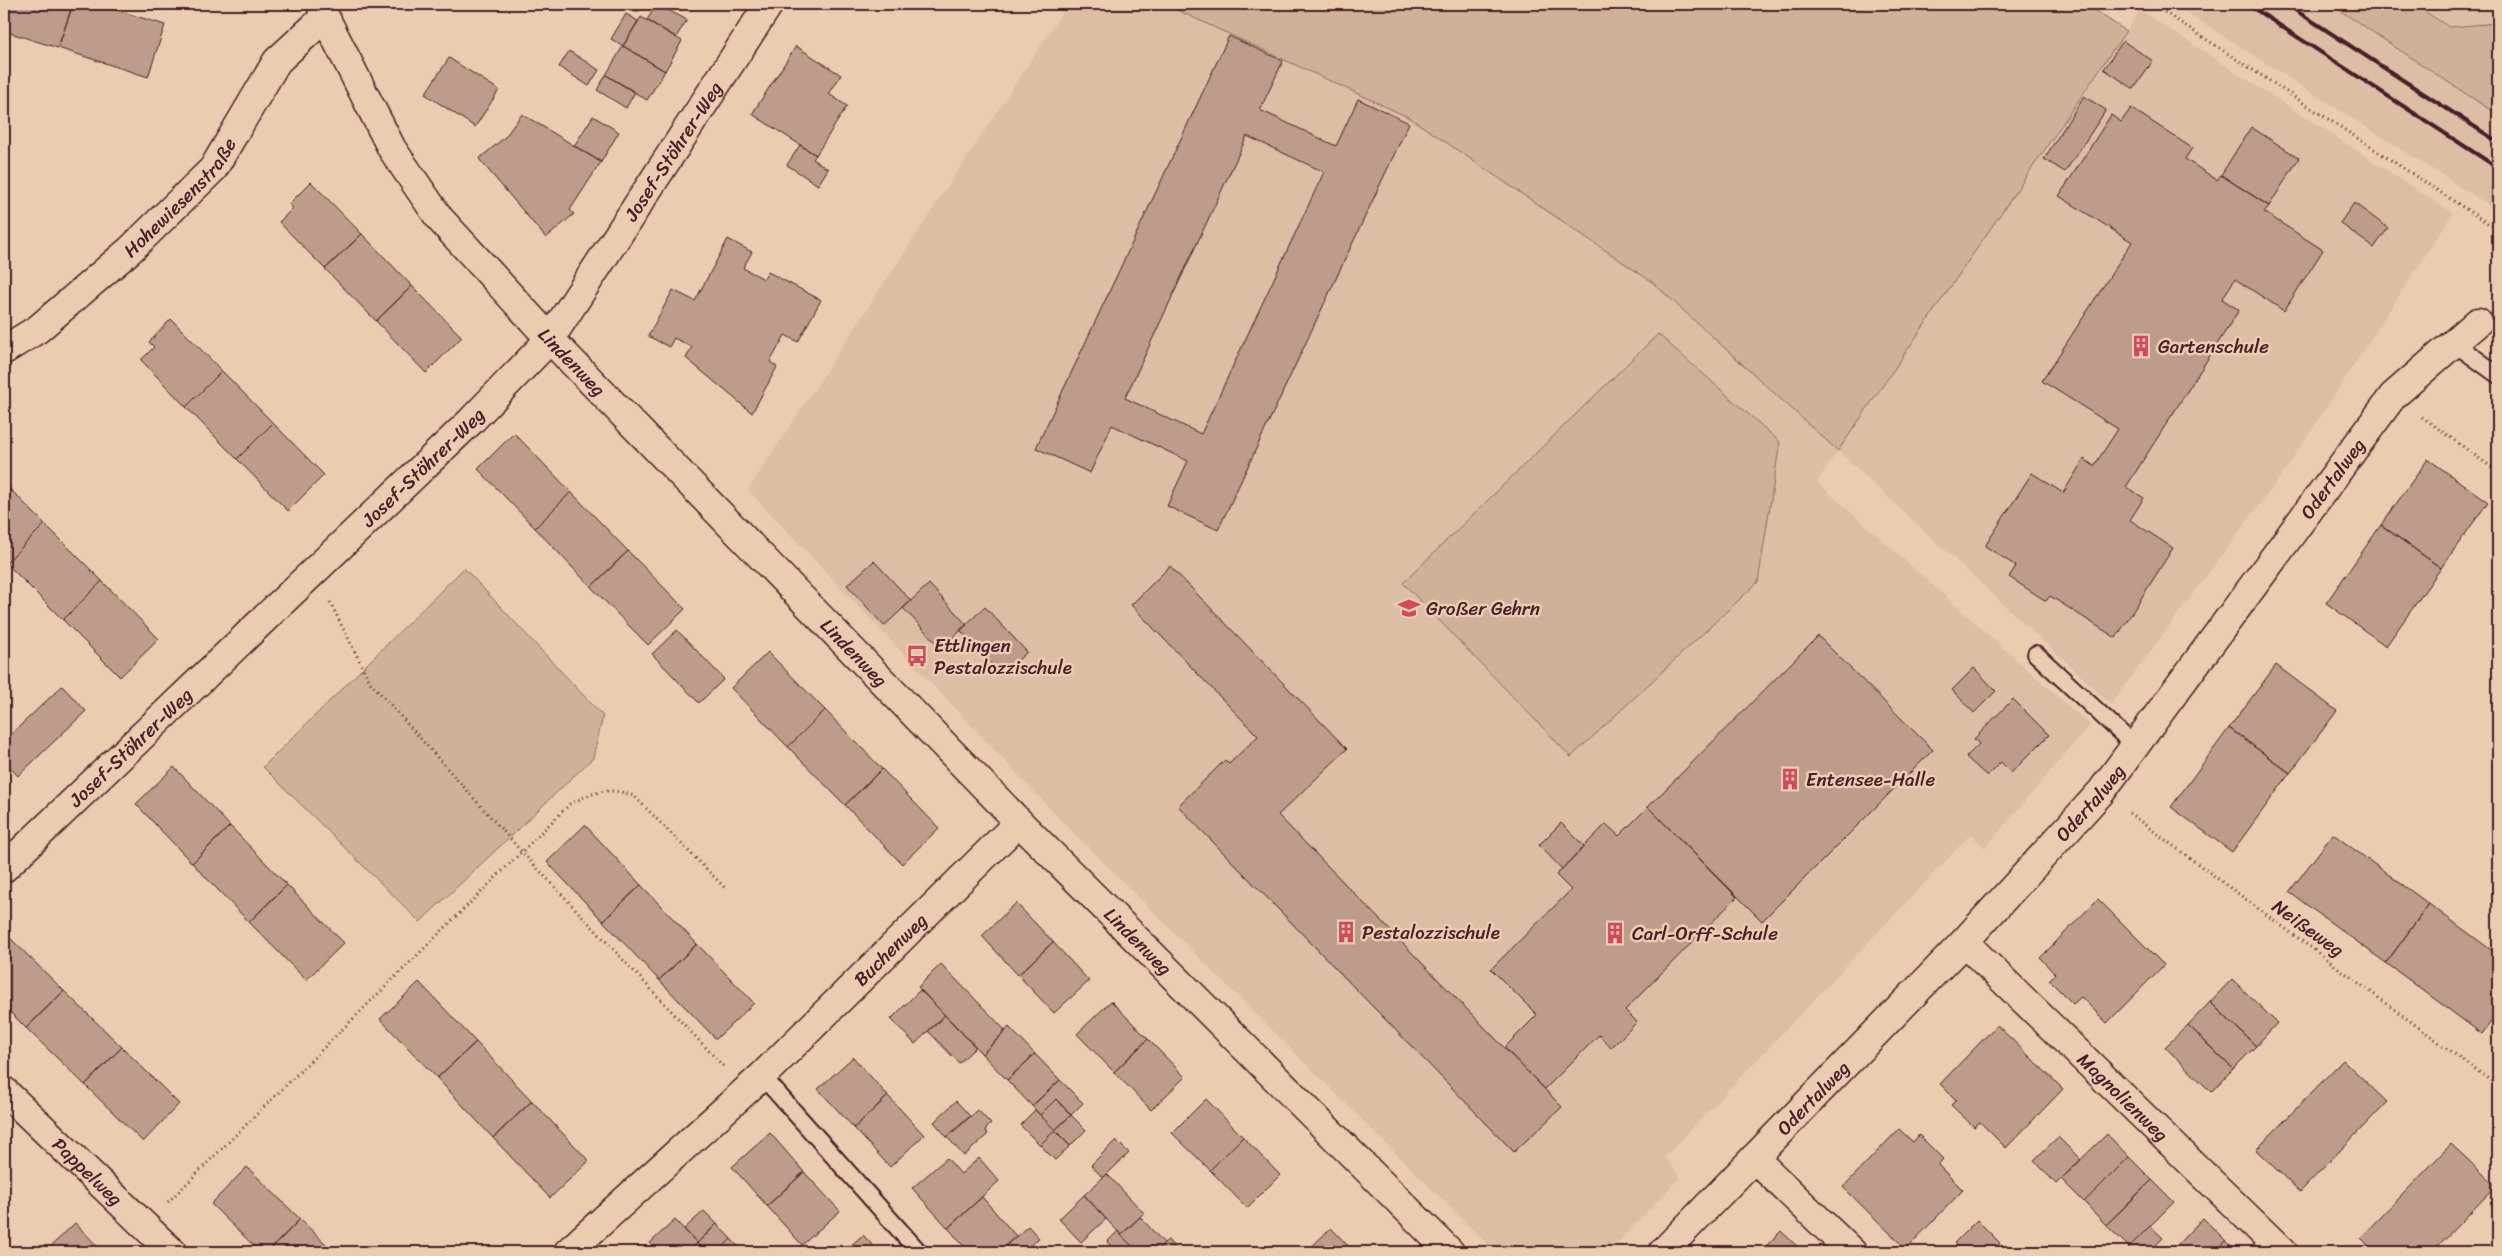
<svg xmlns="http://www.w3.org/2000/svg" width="2502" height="1256" font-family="Sriracha,sans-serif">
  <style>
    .built { fill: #dcbea5 }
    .green { fill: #cfb19a; stroke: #8c6862 }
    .building { fill: #bd9c8b; stroke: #4a1f2b; fill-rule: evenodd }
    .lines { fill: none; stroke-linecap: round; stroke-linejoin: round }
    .service-casing { stroke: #4a1f2b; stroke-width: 20 }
    .minor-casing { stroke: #4a1f2b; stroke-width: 31 }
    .path { stroke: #4a1f2b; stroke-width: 3; stroke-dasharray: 1 4; stroke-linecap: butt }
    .service { stroke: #eacdb0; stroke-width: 16 }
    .minor { stroke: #eacdb0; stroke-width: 28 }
    .rail { stroke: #4a1f2b; stroke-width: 4 }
    .labels { text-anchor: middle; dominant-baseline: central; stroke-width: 5; stroke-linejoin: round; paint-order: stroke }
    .street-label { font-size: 19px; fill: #4a1f2b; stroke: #eacdb0 }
    .poi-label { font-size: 19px; fill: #4a1f2b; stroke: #eacdb0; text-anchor: start }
  </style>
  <rect width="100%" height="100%" fill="#eacdb0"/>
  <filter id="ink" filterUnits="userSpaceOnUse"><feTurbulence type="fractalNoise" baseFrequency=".02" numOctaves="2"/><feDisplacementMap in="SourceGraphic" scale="10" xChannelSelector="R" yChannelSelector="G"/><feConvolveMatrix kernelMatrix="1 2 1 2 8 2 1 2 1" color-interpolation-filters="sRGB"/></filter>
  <g filter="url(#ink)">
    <path class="built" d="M1068 4H2085L2126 31 2140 10 2453 213 2286 469 2111 704 1838 451 1817 482 2090 725 1985 848 1971 834 1665 1157 1680 1177 1609 1252H1495L1058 817 748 490Z
      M2173 4H2330L2498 113V211Z
      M2413 4H2498V57L2449 27Z"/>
    <path class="green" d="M1164 4H2085L2126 31 1838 451 1652 282 1410 118Z
      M2330 4H2413L2449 27 2498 23V115Z
      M1658 334 1780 442 1758 582 1571 757 1403 583Z
      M464 568 603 716 593 758 420 922 263 767Z"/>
    <path class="building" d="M4 4H73L58 48 4 31Z
      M73 4H97L165 25 148 77 58 48Z
      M623 4H644L637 13Z
      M657 4 687 20 676 37 647 20Z
      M626 14 638 21 623 46 611 39Z
      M641 17 682 41 665 71 623 46Z
      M1229 36 1283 61 1260 110 1336 146 1358 99 1409 123 1218 530 1167 506 1188 461 1112 425 1090 473 1036 448ZM1247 136 1324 172 1201 434 1125 398Z
      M2123 41 2153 61 2134 89 2104 69Z
      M623 46 665 71 647 100 606 75Z
      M796 46 841 75 829 94 847 106 816 155 752 114Z
      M569 51 599 70 589 86 559 67Z
      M449 58 499 90 475 127 425 94Z
      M606 75 635 92 626 108 597 90Z
      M2084 96 2106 110 2065 172 2044 159Z
      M2131 108 2192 148 2185 159 2217 180 2221 175 2269 206 2264 212 2323 250 2284 311 2235 279 2222 299 2239 310 2126 487 2144 498 2130 520 2173 548 2116 638 2050 596 2046 601 2009 577 2016 566 1985 546 2032 473 2063 493 2084 459 2094 466 2118 429 2042 381 2132 242 2059 196 2111 115 2121 122Z
      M522 114 601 162 570 210 574 214 546 238 479 159 505 137Z
      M593 116 619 132 601 162 574 146Z
      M2251 127 2299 158 2269 206 2221 175Z
      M800 145 816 155 813 159 828 169 818 185 787 165Z
      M311 182 362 234 325 269 279 222 293 208 289 204Z
      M2354 203 2388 228 2374 248 2340 223Z
      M362 234 412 286 376 321 325 269Z
      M728 239 752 252 743 268 764 279 768 272 821 300 798 342 785 335 770 362 777 367 752 413 686 358 692 347 674 338 669 347 648 336 673 290 695 301Z
      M412 286 462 337 426 373 376 321Z
      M171 319 222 371 186 407 141 360 154 347 149 342Z
      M222 371 273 423 237 459 186 407Z
      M273 423 324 475 288 511 237 459Z
      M514 433 571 492 535 528 478 469Z
      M2428 459 2488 502 2441 568 2381 525Z
      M4 483 45 524 6 563 4 561Z
      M571 492 628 551 591 587 535 528Z
      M45 524 102 581 63 620 6 563Z
      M2381 525 2441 568 2386 646 2326 603Z
      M628 551 685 609 648 645 591 587Z
      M874 561 911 601 884 626 847 585Z
      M1170 566 1347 749 1278 815 1562 1107 1514 1152 1178 806 1225 760 1229 764 1258 736 1131 605Z
      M102 581 159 639 120 677 63 620Z
      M929 584 967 625 941 648 903 608Z
      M985 607 1027 652 1002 675 960 630Z
      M677 630 724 679 699 703 652 654Z
      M1818 636 1933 750 1762 921 1648 807Z
      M768 652 825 710 788 747 731 688Z
      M2276 665 2337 711 2290 773 2229 728Z
      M1974 668 1996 691 1974 713 1952 690Z
      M62 686 86 711 18 776 4 761V741Z
      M2013 699 2049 735 2011 773 2001 762 1987 776 1966 757 1979 744 1974 739Z
      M825 710 882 769 845 805 788 747Z
      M2229 728 2290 773 2232 852 2171 807Z
      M174 767 230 826 192 863 136 804Z
      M882 769 939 828 902 864 845 805Z
      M1648 807 1737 897 1625 1010 1637 1022 1611 1048 1599 1035 1545 1089 1504 1048 1537 1015 1491 969 1571 890 1556 875 1606 824 1619 836Z
      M1561 823 1584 846 1562 869 1539 845Z
      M585 825 641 885 603 921 547 862Z
      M230 826 287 885 249 922 192 863Z
      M2333 834 2429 904 2386 963 2289 892Z
      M287 885 344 943 306 980 249 922Z
      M641 885 697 944 659 980 603 921Z
      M2098 899 2164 965 2107 1023 2081 997 2073 1004 2049 980 2055 974 2040 958Z
      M1016 903 1053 942 1018 975 982 936Z
      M2429 904 2498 955V1012L2482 1034 2386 963Z
      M6 934 64 991 26 1028 4 1006V936Z
      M1053 942 1089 981 1054 1013 1018 975Z
      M697 944 754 1003 716 1039 659 980Z
      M941 964 1006 1031 982 1054 918 987Z
      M2232 979 2277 1023 2256 1046 2210 1002Z
      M419 982 476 1042 437 1078 380 1019Z
      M920 990 945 1015 915 1044 891 1019Z
      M64 991 122 1047 85 1085 26 1028Z
      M1111 1001 1148 1039 1114 1072 1077 1034Z
      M2210 1002 2256 1046 2233 1069 2188 1025Z
      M945 1015 976 1047 959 1063 928 1031Z
      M1997 1025 2063 1089 2006 1148 1980 1122 1974 1127 1951 1105 1956 1100 1940 1084Z
      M2188 1025 2233 1069 2211 1092 2165 1047Z
      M1009 1027 1035 1054 1007 1080 982 1054Z
      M1148 1039 1185 1077 1151 1110 1114 1072Z
      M476 1042 532 1101 493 1138 437 1078Z
      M122 1047 179 1104 143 1142 85 1085Z
      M1035 1054 1060 1080 1032 1106 1007 1080Z
      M853 1057 888 1096 854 1128 818 1089Z
      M2343 1060 2387 1102 2300 1192 2256 1150Z
      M1060 1080 1083 1103 1071 1115 1056 1099 1040 1115 1032 1106Z
      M888 1096 924 1135 890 1167 854 1128Z
      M1056 1099 1071 1115 1055 1130 1040 1115Z
      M1206 1099 1243 1137 1210 1170 1172 1133Z
      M532 1101 589 1161 550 1198 493 1138Z
      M956 1101 970 1116 947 1137 934 1122Z
      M978 1110 991 1124 985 1130 988 1134 964 1156 947 1137Z
      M1035 1110 1055 1130 1040 1145 1020 1125Z
      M1071 1115 1086 1130 1070 1146 1055 1130Z
      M1899 1129 1913 1142 1919 1135 1943 1159 1938 1165 1963 1190 1906 1249 1843 1187Z
      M1055 1130 1070 1146 1055 1160 1040 1145Z
      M770 1133 804 1172 767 1206 732 1167Z
      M2107 1134 2129 1157 2084 1202 2061 1179Z
      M1243 1137 1280 1175 1247 1208 1210 1170Z
      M2058 1137 2081 1160 2056 1184 2034 1160Z
      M1116 1140 1129 1153 1103 1178 1091 1165Z
      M2451 1144 2496 1186 2432 1252H2375L2361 1238Z
      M2129 1157 2152 1180 2106 1225 2084 1202Z
      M947 1158 961 1174 979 1158 999 1181 948 1228 912 1188Z
      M247 1167 300 1219 268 1252H260L211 1204Z
      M804 1172 840 1211 802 1245 767 1206Z
      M1107 1174 1144 1213 1121 1235 1084 1195Z
      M2152 1180 2174 1202 2129 1247 2106 1225Z
      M1084 1195 1106 1219 1081 1242 1059 1219Z
      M982 1197 1016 1236 998 1252H969L948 1228Z
      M704 1211 717 1224 697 1243 684 1229Z
      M1140 1217 1164 1243 1155 1252H1138L1121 1235Z
      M2203 1218 2226 1241 2215 1252H2170Z
      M300 1219 334 1252H268Z
      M675 1220 697 1243 688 1252H658L650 1243Z
      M1977 1220 2000 1243 1991 1252H1963L1954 1243Z
      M75 1223 103 1252H45Z
      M717 1224 731 1239 718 1252H706L697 1243Z
      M1028 1226 1039 1238 1023 1252H1004L1002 1249Z
      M2150 1226 2163 1238 2149 1252H2128L2126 1250Z
      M1331 1228 1354 1252H1306Z
      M1118 1231 1121 1235 1138 1252H1117L1107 1242Z
      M1781 1231 1803 1252H1760Z
      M863 1235 879 1252H843Z
      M731 1239 744 1252H718Z
      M1168 1240 1178 1252H1155L1164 1243Z
      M2226 1241 2238 1252H2215Z
      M697 1243 706 1252H688Z"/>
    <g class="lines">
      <g class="service-casing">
        <path id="service" d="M2454 343 2498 375
          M2036 654 2135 746
          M762 1076 919 1252"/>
      </g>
      <g class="minor-casing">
        <g id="minor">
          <path id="s1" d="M321 4 325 17 392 149 440 219 550 339 1019 822 1450 1252"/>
          <path id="s2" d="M4 350 38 329 130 250 213 169 277 61 325 17"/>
          <path id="s3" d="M4 868 471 421 550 339 769 4"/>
          <path id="s4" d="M1964 942 2283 1252"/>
          <path id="s5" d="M4 1091 172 1252"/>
          <path d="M1754 1158 1852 1252"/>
          <path id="s6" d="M568 1252 762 1076 1019 822"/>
          <path id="s7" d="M1663 1252 1964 942 2101 792 2393 396 2478 322"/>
        </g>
      </g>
      <path class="path" d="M2152 4 2498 230
        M2422 417 2498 472
        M330 602 370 682 521 851 723 1066
        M2129 813 2498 1086
        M168 1202 570 804C594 792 607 786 634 796L727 890"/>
      <use href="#service" class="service"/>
      <use href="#minor" class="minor"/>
      <path class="rail" d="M2247 4 2498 168
        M2286 4 2498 142"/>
    </g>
  </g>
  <defs>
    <g id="building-bare" transform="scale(1.725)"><path d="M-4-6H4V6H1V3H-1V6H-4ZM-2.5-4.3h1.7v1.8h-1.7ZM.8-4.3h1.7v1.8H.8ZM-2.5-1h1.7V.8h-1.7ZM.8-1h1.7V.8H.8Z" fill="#d1495b" stroke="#eacdb0" stroke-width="2.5" paint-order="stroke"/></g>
    <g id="school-bare" transform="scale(1.725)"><path d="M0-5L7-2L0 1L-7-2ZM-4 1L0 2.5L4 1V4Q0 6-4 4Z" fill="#d1495b" stroke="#eacdb0" stroke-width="2.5" paint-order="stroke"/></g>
    <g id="bus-bare" transform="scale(1.725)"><path d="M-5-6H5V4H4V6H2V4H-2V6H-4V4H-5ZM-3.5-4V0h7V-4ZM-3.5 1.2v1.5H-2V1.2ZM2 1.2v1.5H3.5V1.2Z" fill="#d1495b" stroke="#eacdb0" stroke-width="2.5" paint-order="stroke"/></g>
  </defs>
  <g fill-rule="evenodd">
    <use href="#building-bare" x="2141" y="346"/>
    <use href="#school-bare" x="1409" y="608"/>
    <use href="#bus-bare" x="917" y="656"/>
    <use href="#building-bare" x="1790" y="779"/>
    <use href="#building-bare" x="1346" y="932"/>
    <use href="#building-bare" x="1615" y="933"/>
  </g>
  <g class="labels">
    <g class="street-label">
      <text stroke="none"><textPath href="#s3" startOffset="985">Josef-Stöhrer-Weg</textPath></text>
      <text stroke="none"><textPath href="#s2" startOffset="234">Hohewiesenstraße</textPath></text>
      <text stroke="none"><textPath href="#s1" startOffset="441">Lindenweg</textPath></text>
      <text stroke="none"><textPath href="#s3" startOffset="580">Josef-Stöhrer-Weg</textPath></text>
      <text stroke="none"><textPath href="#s7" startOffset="1025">Odertalweg</textPath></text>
      <text stroke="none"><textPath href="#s1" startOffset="846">Lindenweg</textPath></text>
      <text stroke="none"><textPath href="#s3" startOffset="175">Josef-Stöhrer-Weg</textPath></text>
      <text stroke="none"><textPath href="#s7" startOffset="620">Odertalweg</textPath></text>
      <text transform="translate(2308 928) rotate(36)">Neißeweg</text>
      <text stroke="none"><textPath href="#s1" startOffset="1251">Lindenweg</textPath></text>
      <text stroke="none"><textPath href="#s6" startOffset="442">Buchenweg</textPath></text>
      <text stroke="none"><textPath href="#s4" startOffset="222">Magnolienweg</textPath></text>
      <text stroke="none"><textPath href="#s7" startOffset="215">Odertalweg</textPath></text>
      <text stroke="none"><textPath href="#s5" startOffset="116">Pappelweg</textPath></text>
    </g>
    <g class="poi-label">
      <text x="2158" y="346">Gartenschule</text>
      <text x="1426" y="608">Großer Gehrn</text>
      <text x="934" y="645">Ettlingen<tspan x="934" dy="22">Pestalozzischule</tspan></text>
      <text x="1806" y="779">Entensee-Halle</text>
      <text x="1362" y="932">Pestalozzischule</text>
      <text x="1632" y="933">Carl-Orff-Schule</text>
    </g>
  </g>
  <rect width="2502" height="1256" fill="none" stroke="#eacdb0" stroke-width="20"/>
  <rect x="10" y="10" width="2482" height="1236" fill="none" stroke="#4a1f2b" stroke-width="2" filter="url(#ink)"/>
</svg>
